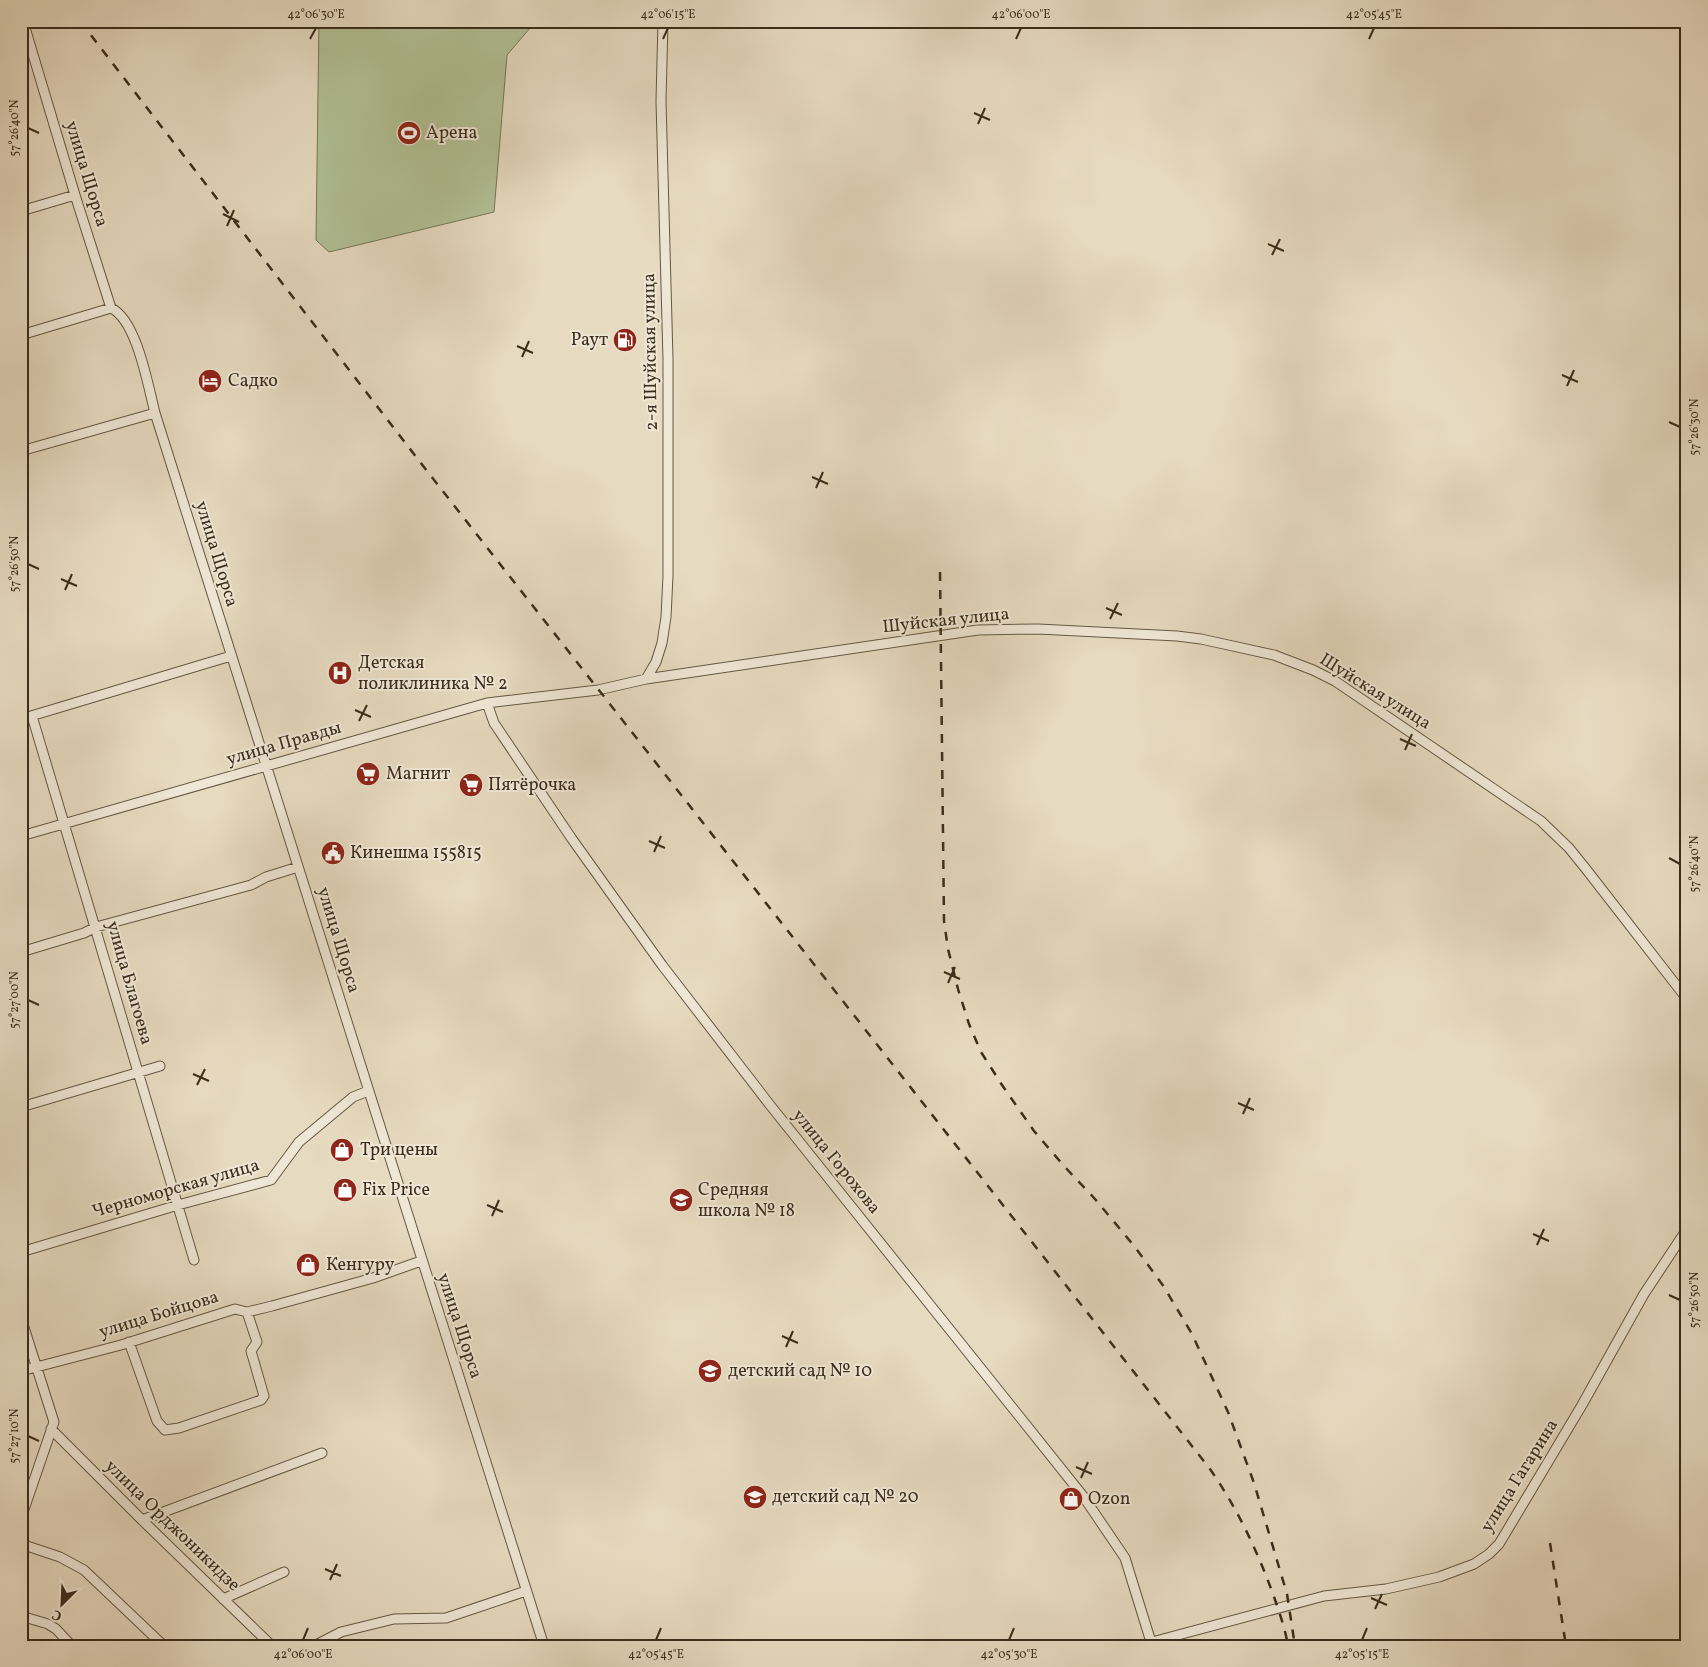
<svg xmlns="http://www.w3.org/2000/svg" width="1708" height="1667" font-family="Vollkorn,serif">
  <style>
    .green { fill: #b1c095; stroke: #767658 }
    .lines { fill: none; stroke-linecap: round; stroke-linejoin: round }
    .minor-casing { stroke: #665844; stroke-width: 11 }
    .minor { stroke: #efe7d6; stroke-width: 9 }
    .rail { stroke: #3b2d1b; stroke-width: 2.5; stroke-dasharray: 9 9; stroke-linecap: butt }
    .ticks { fill: none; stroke: #3b2d1b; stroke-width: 2 }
    .labels { text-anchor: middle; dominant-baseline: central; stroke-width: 4; stroke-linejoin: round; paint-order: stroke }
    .poi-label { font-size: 18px; fill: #3b2d1b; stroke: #efe7d6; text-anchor: start }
    .street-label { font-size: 18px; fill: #3b2d1b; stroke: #efe7d6 }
    .neatline { fill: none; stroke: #3b2d1b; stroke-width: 2 }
    .ticks-label { font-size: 12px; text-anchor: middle; fill: #3b2d1b }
  </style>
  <rect width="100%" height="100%" fill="#e6dac0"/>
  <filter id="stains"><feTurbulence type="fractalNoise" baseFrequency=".004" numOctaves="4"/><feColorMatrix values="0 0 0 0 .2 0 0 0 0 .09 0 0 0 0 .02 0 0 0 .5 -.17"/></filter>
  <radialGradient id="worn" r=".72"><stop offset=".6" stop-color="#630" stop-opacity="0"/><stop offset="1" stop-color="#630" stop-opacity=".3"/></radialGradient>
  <path class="green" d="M319 21H536L507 55 494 212 329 252 316 240Z"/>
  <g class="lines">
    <g class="minor-casing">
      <path id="minor" d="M23 21 75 195 111 308C137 320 148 386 155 413L544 1646
        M21 211 75 195
        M21 335 111 308
        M21 451 155 413
        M646 679 656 662 662 643 666 617 668 576V359L661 101 663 21
        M487 703 494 723 572 839 662 965 770 1105 1083 1496 1125 1558 1151 1642
        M32 716 194 1260
        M21 719 231 656
        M21 836 487 703 598 690 646 679 978 630 1038 629 1177 636 1201 639 1274 655 1313 670 1335 681 1541 821 1569 848 1586 869 1687 999
        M21 952 84 933 96 927 251 885 266 877 298 867
        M21 1107 160 1066
        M21 1252 178 1205 271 1180 299 1142 353 1097 368 1091
        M21 1318 54 1422 21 1518
        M129 1342 157 1421 165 1430 179 1428 261 1400 264 1396 251 1351 257 1342 247 1312
        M21 1371 121 1345 235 1309 247 1312 272 1306 373 1278 421 1261
        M51 1429 142 1520 272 1646
        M142 1520 322 1453
        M21 1544 60 1557 84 1570 164 1646
        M223 1599 284 1572
        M21 1616 48 1624 56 1629 72 1646
        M314 1646 341 1632 394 1619 446 1618 526 1591
        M1137 1646 1324 1596 1386 1589 1439 1577 1474 1564 1489 1554 1499 1544 1508 1529 1582 1405 1644 1294 1687 1229"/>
    </g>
    <use href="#minor" class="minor"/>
    <path class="rail" d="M80 21 427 471 1210 1469C1237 1508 1257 1550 1273 1594 1279 1611 1285 1628 1288 1646
      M940 572 944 921 948 949 958 989 969 1024 981 1052 1002 1085 1034 1131 1064 1166 1095 1199 1135 1247 1164 1287 1192 1334 1228 1412 1254 1483 1287 1594 1295 1646
      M1550 1543 1566 1646"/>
  </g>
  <path class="ticks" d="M310 39 316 28M663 39 668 28M1016 39 1021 28M1369 39 1374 28M974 113 990 120M978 124 985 108M28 128 39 133M223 214 239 222M227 226 234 210M1268 244 1284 251M1272 255 1280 239M517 346 533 353M522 357 529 341M1562 375 1578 382M1567 386 1574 370M1669 422 1680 427M812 477 828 484M816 488 823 472M28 564 39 569M61 579 77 586M65 590 72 574M1106 608 1122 615M1110 619 1118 603M355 710 371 717M359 721 367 705M1400 739 1416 746M1405 750 1412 734M649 841 665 848M654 852 661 836M1669 858 1680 864M944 972 960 979M948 983 955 967M28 1000 39 1005M193 1074 209 1081M197 1085 205 1069M1238 1103 1254 1110M1243 1114 1250 1098M487 1205 503 1212M492 1216 499 1200M1533 1234 1549 1241M1537 1245 1544 1229M1669 1295 1680 1300M782 1336 798 1343M786 1347 793 1331M28 1436 39 1441M1076 1467 1092 1474M1081 1478 1088 1462M325 1569 341 1576M330 1580 337 1564M1371 1598 1387 1605M1375 1609 1382 1594M303 1640 308 1628M656 1640 661 1628M1009 1640 1014 1628M1362 1640 1367 1628"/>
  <defs>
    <g id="stadium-disc" transform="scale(1.25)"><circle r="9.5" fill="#8f2418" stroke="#efe7d6"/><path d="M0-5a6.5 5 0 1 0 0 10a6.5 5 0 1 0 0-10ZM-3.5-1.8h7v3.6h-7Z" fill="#fff"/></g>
    <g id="fuel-disc" transform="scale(1.25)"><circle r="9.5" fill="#8f2418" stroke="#efe7d6"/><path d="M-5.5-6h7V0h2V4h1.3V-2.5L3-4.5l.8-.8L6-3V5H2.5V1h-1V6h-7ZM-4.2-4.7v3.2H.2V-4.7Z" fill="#fff"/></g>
    <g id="hotel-disc" transform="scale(1.25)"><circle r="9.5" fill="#8f2418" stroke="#efe7d6"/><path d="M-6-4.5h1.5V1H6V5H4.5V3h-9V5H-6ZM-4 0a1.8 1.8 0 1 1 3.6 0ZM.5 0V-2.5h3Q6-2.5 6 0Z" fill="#fff"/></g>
    <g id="hospital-disc" transform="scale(1.25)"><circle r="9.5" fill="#8f2418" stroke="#efe7d6"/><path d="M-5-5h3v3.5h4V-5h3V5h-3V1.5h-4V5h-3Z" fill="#fff"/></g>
    <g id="supermarket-disc" transform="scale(1.25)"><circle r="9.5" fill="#8f2418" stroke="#efe7d6"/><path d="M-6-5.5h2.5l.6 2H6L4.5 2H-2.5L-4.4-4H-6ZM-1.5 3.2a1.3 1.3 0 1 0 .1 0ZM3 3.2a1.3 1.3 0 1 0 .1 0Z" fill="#fff"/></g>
    <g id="civic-disc" transform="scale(1.25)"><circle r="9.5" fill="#8f2418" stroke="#efe7d6"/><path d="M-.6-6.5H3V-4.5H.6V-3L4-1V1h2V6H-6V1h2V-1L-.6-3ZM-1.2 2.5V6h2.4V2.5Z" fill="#fff"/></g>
    <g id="shop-disc" transform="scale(1.25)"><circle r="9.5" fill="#8f2418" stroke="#efe7d6"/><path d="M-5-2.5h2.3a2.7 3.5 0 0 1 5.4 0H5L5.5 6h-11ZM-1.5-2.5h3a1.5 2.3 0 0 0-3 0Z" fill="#fff"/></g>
    <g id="school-disc" transform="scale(1.25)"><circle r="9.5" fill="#8f2418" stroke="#efe7d6"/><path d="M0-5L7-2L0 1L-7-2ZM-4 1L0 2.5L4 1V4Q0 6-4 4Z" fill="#fff"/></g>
  </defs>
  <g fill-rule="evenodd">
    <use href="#stadium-disc" x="409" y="133"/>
    <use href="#fuel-disc" x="625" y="340"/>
    <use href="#hotel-disc" x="210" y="381"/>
    <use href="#hospital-disc" x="340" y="673"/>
    <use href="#supermarket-disc" x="368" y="774"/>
    <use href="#supermarket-disc" x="471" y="785"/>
    <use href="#civic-disc" x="333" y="853"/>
    <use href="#shop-disc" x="342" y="1150"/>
    <use href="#shop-disc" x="345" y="1190"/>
    <use href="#school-disc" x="681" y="1200"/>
    <use href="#shop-disc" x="308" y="1265"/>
    <use href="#school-disc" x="710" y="1371"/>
    <use href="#school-disc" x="755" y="1497"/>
    <use href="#shop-disc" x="1071" y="1499"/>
  </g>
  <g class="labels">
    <g class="poi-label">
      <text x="426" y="133">Арена</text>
      <text x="608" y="340" text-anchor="end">Раут</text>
      <text x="228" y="381">Садко</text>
      <text x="358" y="663">Детская<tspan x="358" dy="21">поликлиника № 2</tspan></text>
      <text x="386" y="774">Магнит</text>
      <text x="488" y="785">Пятёрочка</text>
      <text x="350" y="853">Кинешма 155815</text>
      <text x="360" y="1150">Три цены</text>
      <text x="362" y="1190">Fix Price</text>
      <text x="698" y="1190">Средняя<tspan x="698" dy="21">школа № 18</tspan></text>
      <text x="326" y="1265">Кенгуру</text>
      <text x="728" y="1371">детский сад № 10</text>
      <text x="772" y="1497">детский сад № 20</text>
      <text x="1088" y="1499">Ozon</text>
    </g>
    <g class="street-label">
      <text transform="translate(86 174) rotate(73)">улица Щорса</text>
      <text transform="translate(651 352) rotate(-91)">2-я Шуйская улица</text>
      <text transform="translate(216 554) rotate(73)">улица Щорса</text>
      <text transform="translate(946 621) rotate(-6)">Шуйская улица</text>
      <text transform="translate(1375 692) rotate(32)">Шуйская улица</text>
      <text transform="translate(284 744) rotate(-16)">улица Правды</text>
      <text transform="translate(338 940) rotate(73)">улица Щорса</text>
      <text transform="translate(129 983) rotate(74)">улица Благоева</text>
      <text transform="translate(836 1162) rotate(51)">улица Горохова</text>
      <text transform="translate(176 1189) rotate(-16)">Черноморская улица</text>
      <text transform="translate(159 1315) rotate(-17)">улица Бойцова</text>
      <text transform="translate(459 1326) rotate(72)">улица Щорса</text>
      <text transform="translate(1520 1476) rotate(-58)">улица Гагарина</text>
      <text transform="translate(172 1526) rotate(44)">улица Орджоникидзе</text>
    </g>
  </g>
  <rect width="1708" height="1667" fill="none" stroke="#e6dac0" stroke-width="55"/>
  <g transform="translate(62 1604) rotate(204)" stroke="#efe7d6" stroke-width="4" paint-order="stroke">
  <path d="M0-4L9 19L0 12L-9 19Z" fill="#3b2d1b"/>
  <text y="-8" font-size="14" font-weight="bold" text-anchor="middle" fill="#3b2d1b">С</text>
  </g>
  <rect x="28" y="28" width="1652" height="1612" class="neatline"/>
  <g class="ticks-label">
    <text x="316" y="18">42°06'30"E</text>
    <text x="668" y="18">42°06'15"E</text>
    <text x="1021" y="18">42°06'00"E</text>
    <text x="1374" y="18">42°05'45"E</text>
    <text transform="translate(14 128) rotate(-90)" y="4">57°26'40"N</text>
    <text transform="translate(1694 427) rotate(-90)" y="4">57°26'30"N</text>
    <text transform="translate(14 564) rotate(-90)" y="4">57°26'50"N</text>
    <text transform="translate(1694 864) rotate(-90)" y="4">57°26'40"N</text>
    <text transform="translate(14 1000) rotate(-90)" y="4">57°27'00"N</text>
    <text transform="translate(1694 1300) rotate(-90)" y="4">57°26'50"N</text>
    <text transform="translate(14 1436) rotate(-90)" y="4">57°27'10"N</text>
    <text x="303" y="1658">42°06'00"E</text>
    <text x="656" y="1658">42°05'45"E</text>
    <text x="1009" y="1658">42°05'30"E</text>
    <text x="1362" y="1658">42°05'15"E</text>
  </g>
  <rect width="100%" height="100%" filter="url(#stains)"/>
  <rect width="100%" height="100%" fill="url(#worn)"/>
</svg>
